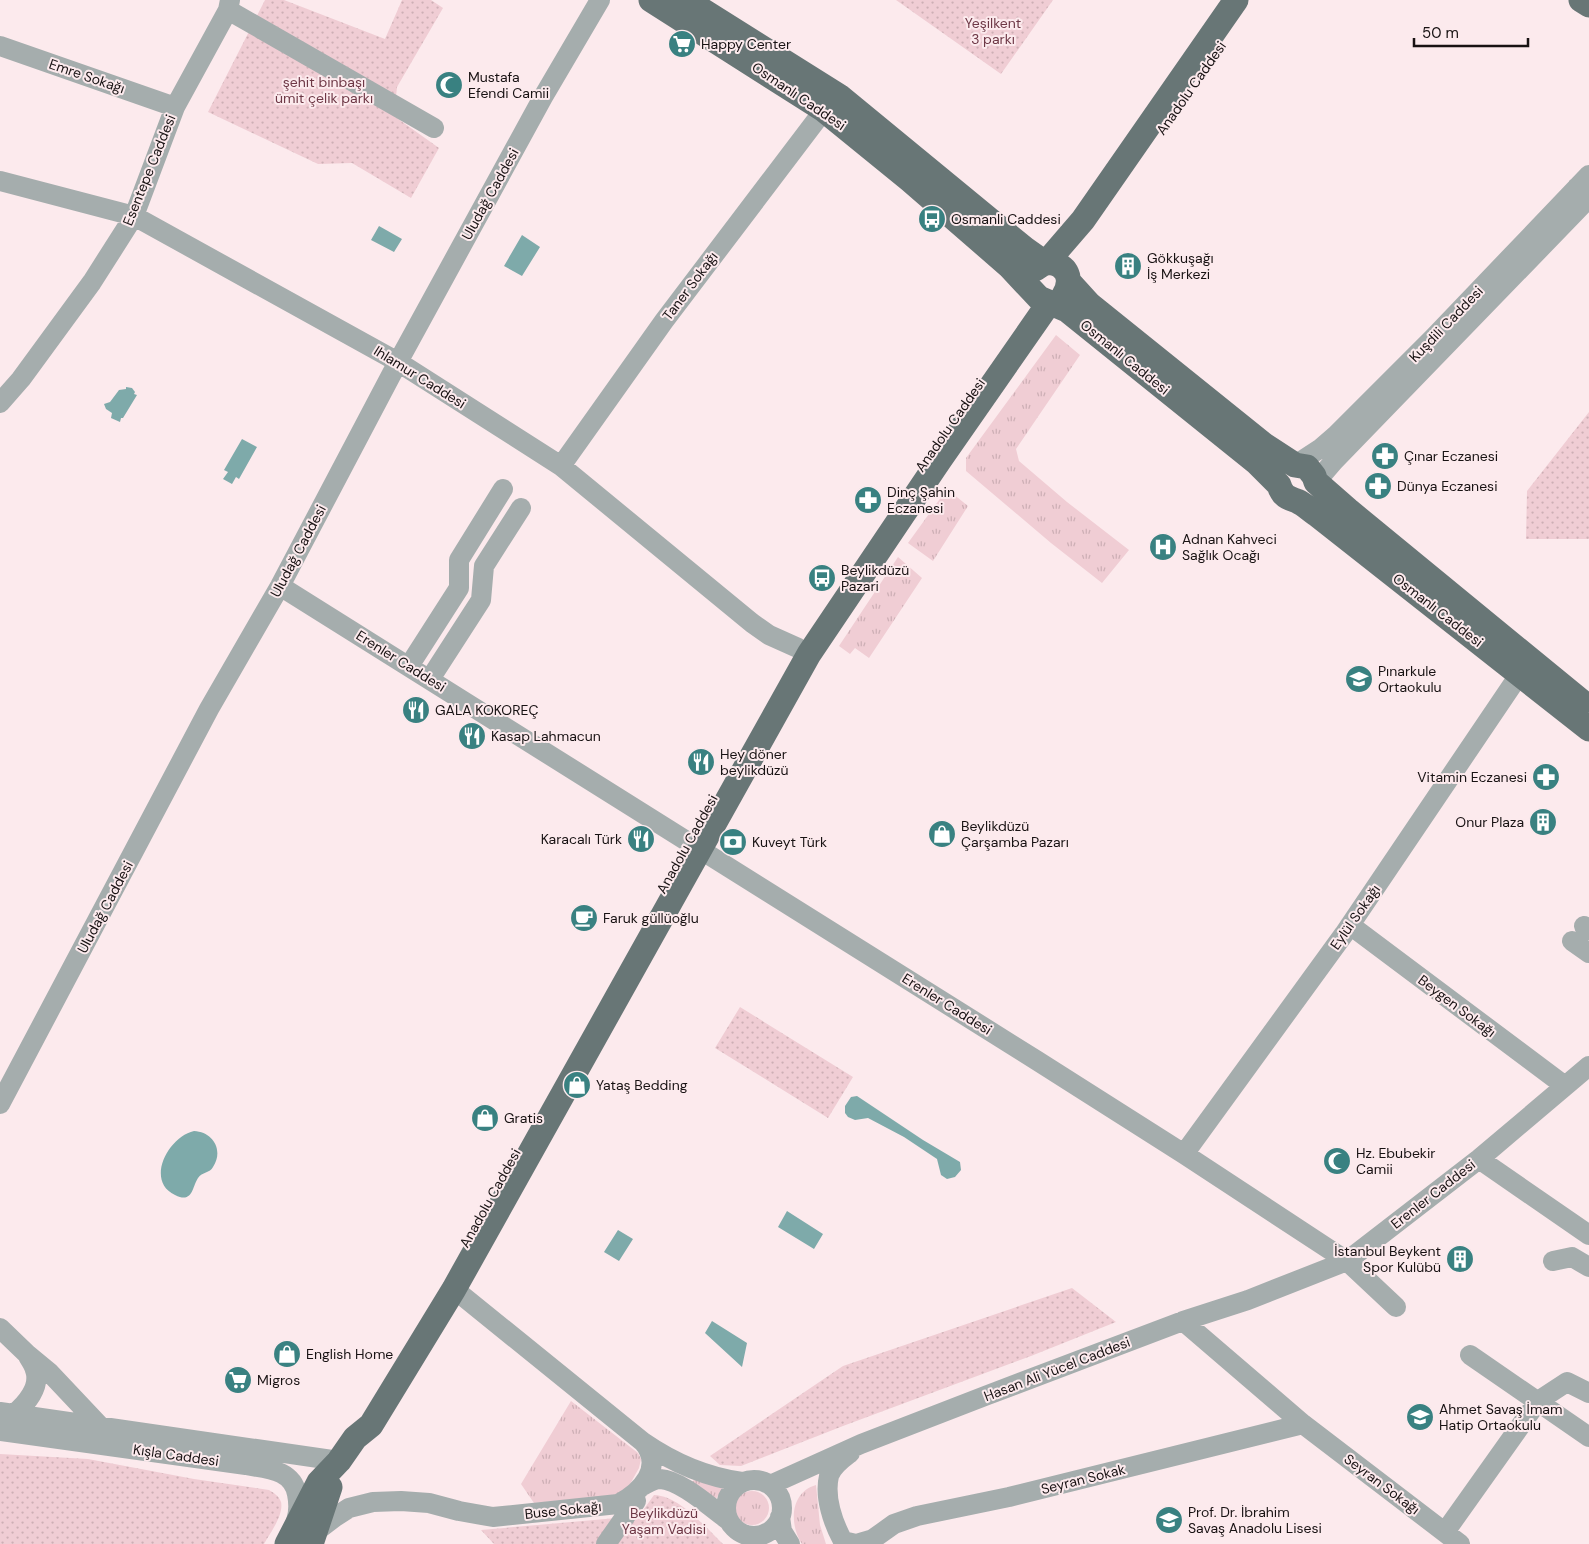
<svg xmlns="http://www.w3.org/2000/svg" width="1589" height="1544" font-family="'DM Sans',sans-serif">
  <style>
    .grass { fill: url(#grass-tufts) }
    .park { fill: url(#park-dots) }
    .water { fill: #7eaaaa }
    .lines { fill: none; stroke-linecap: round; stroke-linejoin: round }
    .minor { stroke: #a5adad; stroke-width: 20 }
    .major { stroke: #687676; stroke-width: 25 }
    .labels { text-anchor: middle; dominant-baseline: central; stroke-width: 4; stroke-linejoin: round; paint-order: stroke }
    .park-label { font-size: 14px; fill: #6e3846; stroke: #fceaed }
    .poi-label { font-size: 14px; fill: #181213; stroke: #fceaed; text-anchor: start }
    .street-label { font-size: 14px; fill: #181213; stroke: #fceaed }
  </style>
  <defs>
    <pattern id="grass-tufts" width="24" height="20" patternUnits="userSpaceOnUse" patternTransform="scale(1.25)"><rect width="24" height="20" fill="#f0cdd4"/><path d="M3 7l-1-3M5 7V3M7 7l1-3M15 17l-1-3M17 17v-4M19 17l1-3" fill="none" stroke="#cdafb5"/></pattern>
    <pattern id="park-dots" width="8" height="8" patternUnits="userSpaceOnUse" patternTransform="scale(1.25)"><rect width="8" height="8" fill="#f0cdd4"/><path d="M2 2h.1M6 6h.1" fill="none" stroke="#cdafb5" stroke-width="1.8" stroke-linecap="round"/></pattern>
  </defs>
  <rect width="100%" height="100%" fill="#fceaed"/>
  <path class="grass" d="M1056 335 1080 355 1016 449 1019 461 1067 502 1129 550 1102 583 1051 543 966 471V458Z
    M947 489 968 506 933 561 908 543Z
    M898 557 922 578 869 658 855 648 850 654 839 646Z
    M571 1401 638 1453 641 1459 639 1468 625 1493 619 1495 534 1503 521 1484Z
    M695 1479 724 1487 713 1503 692 1482Z
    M816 1485 820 1525 826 1544H802C789 1525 790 1492 816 1485Z
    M735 1508a17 17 0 1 1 34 0a17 17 0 1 1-34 0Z"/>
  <path class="park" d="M265 0H284L385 39 402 0H431L443 8 397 87 394 116 439 148 411 198 352 163 318 164 208 112Z
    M896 0H1053L1001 74Z
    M1589 412V539H1526L1527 491Z
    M740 1007 853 1077 828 1118 715 1048Z
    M1072 1288 1116 1322 1031 1356 843 1426 741 1466 720 1465 710 1456 843 1366Z
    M0 1454 88 1459 194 1479 269 1490C274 1493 279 1496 281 1502 284 1515 270 1533 264 1544H0Z
    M654 1495C680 1496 705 1527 723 1544H494L481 1530 639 1516Z"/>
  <path class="water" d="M379 226 402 239 394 252 371 240Z
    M522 235 540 247 522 276 504 266Z
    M126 387 132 388 135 392 134 394 137 395 123 418H121L120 422 111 418 112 413 106 409 104 404 110 402 119 390 126 389Z
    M242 439 257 447 239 479 236 477 232 484 223 479 228 472 224 470Z
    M857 1096 923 1140 960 1162 961 1170 955 1177 947 1179 941 1175 937 1159 904 1137 868 1118 855 1120 848 1117 845 1113V1106L851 1097Z
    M194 1131C213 1132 224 1150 213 1167 210 1173 202 1172 198 1178 192 1187 193 1204 175 1195 145 1181 168 1137 194 1131Z
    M787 1211 823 1234 814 1249 778 1227Z
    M618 1230 633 1239 619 1261 604 1252Z
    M712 1321 747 1343 742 1367 705 1333Z"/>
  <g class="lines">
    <path class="minor" d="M228 10 434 128
      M0 46 175 107
      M0 181 134 216 398 362 561 466 752 623 769 635 798 648
      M0 403 21 379 92 282 134 216 175 107 228 10 230 0
      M1295 465 1321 448 1336 435 1434 337 1589 175
      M561 466 664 321 824 110
      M1316 482 1334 461 1589 198 1577 187
      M280 586 1036 1060 1184 1154 1347 1261 1479 1159 1589 1066
      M409 666 459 588V560L503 489
      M430 679 481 600 484 566 521 508
      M1350 925 1565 1086
      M1584 926 1589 930
      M1572 941 1589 953
      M0 1104 209 709 280 586 398 362 543 97 600 0
      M1184 1154 1344 934 1519 675
      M1479 1159 1589 1235
      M1553 1261 1572 1257 1589 1267
      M1183 1321 1303 1424 1460 1544
      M0 1328 27 1354 50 1373 100 1426
      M1470 1355 1589 1437
      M0 1412 339 1461
      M14 1414C26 1404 41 1387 35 1370 34 1365 30 1360 28 1356
      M0 1431 246 1465C267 1469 292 1469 297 1494 299 1504 299 1512 296 1521
      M643 1442C672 1462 706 1477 742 1482
      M850 1453C842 1459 832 1466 829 1476 824 1497 833 1523 843 1541L856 1544 873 1539
      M726 1508a28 28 0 1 1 56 0a28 28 0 1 1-56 0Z
      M770 1485 861 1444 985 1396 1183 1321 1248 1300 1347 1261 1396 1307
      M642 1486C648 1483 654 1479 660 1479 681 1480 711 1508 728 1520
      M780 1517 782 1531 790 1544
      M1445 1532 1538 1401 1567 1382 1589 1393
      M314 1533 335 1517 349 1508 373 1502 401 1501 429 1503 459 1511 493 1517 618 1504C641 1492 665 1467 643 1442L454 1289
      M606 1544 636 1501
      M870 1544 873 1539 894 1524 917 1516 1009 1497 1303 1424"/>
    <path class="major" d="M651 0 824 110 910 180 1009 266 1039 298 1067 310 1256 462 1279 485C1282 496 1288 498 1297 501 1304 504 1310 510 1316 514L1589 729
      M686 0 839 96 1025 249C1031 253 1038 259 1045 262 1048 263 1052 262 1056 264 1071 270 1071 285 1063 297
      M1581 0 1589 5
      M1035 269 1041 265 1046 263 1083 220 1236 0
      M1069 282 1089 304 1263 444 1295 465 1307 467 1314 476 1316 482 1348 510 1582 702
      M287 1544 319 1482 339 1461 355 1438 371 1425 454 1289 809 654 939 461 1049 303
      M311 1544 330 1487"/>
  </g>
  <defs>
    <g id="supermarket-disc" transform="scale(1.4375)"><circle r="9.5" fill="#398181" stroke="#fceaed"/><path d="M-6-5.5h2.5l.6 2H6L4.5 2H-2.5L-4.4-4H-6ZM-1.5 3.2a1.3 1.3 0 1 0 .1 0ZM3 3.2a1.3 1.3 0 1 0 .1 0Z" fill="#fff"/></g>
    <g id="mosque-disc" transform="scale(1.4375)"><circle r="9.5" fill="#398181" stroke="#fceaed"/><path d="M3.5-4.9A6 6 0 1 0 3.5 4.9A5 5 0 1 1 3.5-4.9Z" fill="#fff"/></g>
    <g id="bus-disc" transform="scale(1.4375)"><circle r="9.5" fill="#398181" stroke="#fceaed"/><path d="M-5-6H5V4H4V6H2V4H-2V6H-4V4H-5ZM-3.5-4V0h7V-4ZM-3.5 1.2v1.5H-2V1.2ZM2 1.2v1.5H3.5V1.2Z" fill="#fff"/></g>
    <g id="building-disc" transform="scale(1.4375)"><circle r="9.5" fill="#398181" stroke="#fceaed"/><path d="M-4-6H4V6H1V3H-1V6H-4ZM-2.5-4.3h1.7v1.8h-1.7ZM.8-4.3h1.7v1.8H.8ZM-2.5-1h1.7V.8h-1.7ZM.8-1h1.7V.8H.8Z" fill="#fff"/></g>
    <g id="pharmacy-disc" transform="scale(1.4375)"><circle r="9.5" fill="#398181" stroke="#fceaed"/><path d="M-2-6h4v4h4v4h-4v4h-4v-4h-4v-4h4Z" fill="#fff"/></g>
    <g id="hospital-disc" transform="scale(1.4375)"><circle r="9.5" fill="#398181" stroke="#fceaed"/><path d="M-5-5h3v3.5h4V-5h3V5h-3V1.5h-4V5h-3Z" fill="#fff"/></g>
    <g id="school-disc" transform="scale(1.4375)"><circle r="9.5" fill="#398181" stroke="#fceaed"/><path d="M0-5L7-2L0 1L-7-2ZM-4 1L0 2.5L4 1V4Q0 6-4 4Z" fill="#fff"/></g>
    <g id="restaurant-disc" transform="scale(1.4375)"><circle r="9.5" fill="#398181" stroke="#fceaed"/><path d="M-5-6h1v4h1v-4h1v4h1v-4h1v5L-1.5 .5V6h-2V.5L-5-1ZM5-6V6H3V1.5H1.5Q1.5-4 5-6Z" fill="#fff"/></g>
    <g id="shop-disc" transform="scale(1.4375)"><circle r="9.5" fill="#398181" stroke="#fceaed"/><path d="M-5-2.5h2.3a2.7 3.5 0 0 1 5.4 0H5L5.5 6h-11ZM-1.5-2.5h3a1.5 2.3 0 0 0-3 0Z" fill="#fff"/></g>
    <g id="bank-disc" transform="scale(1.4375)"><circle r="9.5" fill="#398181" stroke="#fceaed"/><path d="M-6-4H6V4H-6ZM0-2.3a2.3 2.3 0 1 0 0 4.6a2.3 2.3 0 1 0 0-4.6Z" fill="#fff"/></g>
    <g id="cafe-disc" transform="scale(1.4375)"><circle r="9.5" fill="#398181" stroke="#fceaed"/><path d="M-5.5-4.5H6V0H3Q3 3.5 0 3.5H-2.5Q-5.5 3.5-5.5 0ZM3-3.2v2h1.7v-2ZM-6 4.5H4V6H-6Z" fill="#fff"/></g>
  </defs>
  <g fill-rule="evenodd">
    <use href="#supermarket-disc" x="682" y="44"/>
    <use href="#mosque-disc" x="449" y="85"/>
    <use href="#bus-disc" x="932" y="219"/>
    <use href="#building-disc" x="1128" y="266"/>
    <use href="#pharmacy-disc" x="1385" y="456"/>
    <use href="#pharmacy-disc" x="1378" y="486"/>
    <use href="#pharmacy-disc" x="868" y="500"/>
    <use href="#hospital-disc" x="1163" y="547"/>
    <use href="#bus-disc" x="822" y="578"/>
    <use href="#school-disc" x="1359" y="679"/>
    <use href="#restaurant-disc" x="416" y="710"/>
    <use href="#restaurant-disc" x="472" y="736"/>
    <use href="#restaurant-disc" x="701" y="762"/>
    <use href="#pharmacy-disc" x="1546" y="777"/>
    <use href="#building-disc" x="1543" y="822"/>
    <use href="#shop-disc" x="942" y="834"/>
    <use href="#restaurant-disc" x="641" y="839"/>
    <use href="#bank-disc" x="733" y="842"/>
    <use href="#cafe-disc" x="584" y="918"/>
    <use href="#shop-disc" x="577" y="1085"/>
    <use href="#shop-disc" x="485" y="1118"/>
    <use href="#mosque-disc" x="1337" y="1161"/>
    <use href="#building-disc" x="1460" y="1259"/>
    <use href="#shop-disc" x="287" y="1354"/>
    <use href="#supermarket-disc" x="238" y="1380"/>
    <use href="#school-disc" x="1420" y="1417"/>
    <use href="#school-disc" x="1169" y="1520"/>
  </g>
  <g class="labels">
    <g class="park-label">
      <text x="993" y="23">Yeşilkent<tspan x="993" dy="16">3 parkı</tspan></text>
      <text x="324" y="82">şehit binbaşı<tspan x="324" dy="16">ümit çelik parkı</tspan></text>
      <text x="664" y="1513">Beylikdüzü<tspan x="664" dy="16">Yaşam Vadisi</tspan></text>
    </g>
    <g class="poi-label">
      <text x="701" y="44">Happy Center</text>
      <text x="468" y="77">Mustafa<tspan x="468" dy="16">Efendi Camii</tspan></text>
      <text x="951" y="219">Osmanli Caddesi</text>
      <text x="1147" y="258">Gökkuşağı<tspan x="1147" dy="16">İş Merkezi</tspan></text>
      <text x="1404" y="456">Çınar Eczanesi</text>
      <text x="1397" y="486">Dünya Eczanesi</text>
      <text x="887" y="492">Dinç Şahin<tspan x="887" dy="16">Eczanesi</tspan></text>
      <text x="1182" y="539">Adnan Kahveci<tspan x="1182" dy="16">Sağlık Ocağı</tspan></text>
      <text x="841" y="570">Beylikdüzü<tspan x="841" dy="16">Pazari</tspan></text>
      <text x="1378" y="671">Pınarkule<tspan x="1378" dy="16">Ortaokulu</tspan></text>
      <text x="435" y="710">GALA KOKOREÇ</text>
      <text x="491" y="736">Kasap Lahmacun</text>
      <text x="720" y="754">Hey döner<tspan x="720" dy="16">beylikdüzü</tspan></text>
      <text x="1527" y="777" text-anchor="end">Vitamin Eczanesi</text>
      <text x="1524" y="822" text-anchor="end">Onur Plaza</text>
      <text x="961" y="826">Beylikdüzü<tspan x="961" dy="16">Çarşamba Pazarı</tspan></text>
      <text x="622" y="839" text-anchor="end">Karacalı Türk</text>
      <text x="752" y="842">Kuveyt Türk</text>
      <text x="603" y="918">Faruk güllüoğlu</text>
      <text x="596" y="1085">Yataş Bedding</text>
      <text x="504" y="1118">Gratis</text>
      <text x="1356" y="1153">Hz. Ebubekir<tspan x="1356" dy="16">Camii</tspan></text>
      <text x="1441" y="1251" text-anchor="end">İstanbul Beykent<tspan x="1441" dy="16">Spor Kulübü</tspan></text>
      <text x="306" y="1354">English Home</text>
      <text x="257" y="1380">Migros</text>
      <text x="1439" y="1409">Ahmet Savaş İmam<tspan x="1439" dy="16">Hatip Ortaokulu</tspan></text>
      <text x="1188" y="1512">Prof. Dr. İbrahim<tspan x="1188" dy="16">Savaş Anadolu Lisesi</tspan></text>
    </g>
    <g class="street-label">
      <text transform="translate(87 76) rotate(19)">Emre Sokağı</text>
      <text transform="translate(1191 88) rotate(-55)">Anadolu Caddesi</text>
      <text transform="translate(799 96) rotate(34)">Osmanlı Caddesi</text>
      <text transform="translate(149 170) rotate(-68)">Esentepe Caddesi</text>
      <text transform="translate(490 194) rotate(-61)">Uludağ Caddesi</text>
      <text transform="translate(690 286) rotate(-53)">Taner Sokağı</text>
      <text transform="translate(1446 324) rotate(-46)">Kuşdili Caddesi</text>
      <text transform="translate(1125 357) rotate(39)">Osmanlı Caddesi</text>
      <text transform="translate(420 377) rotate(32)">Ihlamur Caddesi</text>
      <text transform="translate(950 425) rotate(-55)">Anadolu Caddesi</text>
      <text transform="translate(298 551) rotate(-62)">Uludağ Caddesi</text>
      <text transform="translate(1438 610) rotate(38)">Osmanlı Caddesi</text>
      <text transform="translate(401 661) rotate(32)">Erenler Caddesi</text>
      <text transform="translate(687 844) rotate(-61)">Anadolu Caddesi</text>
      <text transform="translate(105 907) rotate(-62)">Uludağ Caddesi</text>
      <text transform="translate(1355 917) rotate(-55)">Eylül Sokağı</text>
      <text transform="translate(947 1004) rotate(32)">Erenler Caddesi</text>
      <text transform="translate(1457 1006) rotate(37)">Beygen Sokağı</text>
      <text transform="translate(1433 1194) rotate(-38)">Erenler Caddesi</text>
      <text transform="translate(490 1198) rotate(-61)">Anadolu Caddesi</text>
      <text transform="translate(1057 1369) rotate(-21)">Hasan Ali Yücel Caddesi</text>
      <text transform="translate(176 1455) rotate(8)">Kışla Caddesi</text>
      <text transform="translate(1083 1479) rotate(-14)">Seyran Sokak</text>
      <text transform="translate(1382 1484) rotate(37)">Seyran Sokağı</text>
      <text transform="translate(563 1510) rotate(-6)">Buse Sokağı</text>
    </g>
  </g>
  <path d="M1414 38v8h114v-8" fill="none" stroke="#181213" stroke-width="2.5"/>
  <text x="1422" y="38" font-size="15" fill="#181213" stroke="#fceaed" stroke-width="4" paint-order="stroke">50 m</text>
</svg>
